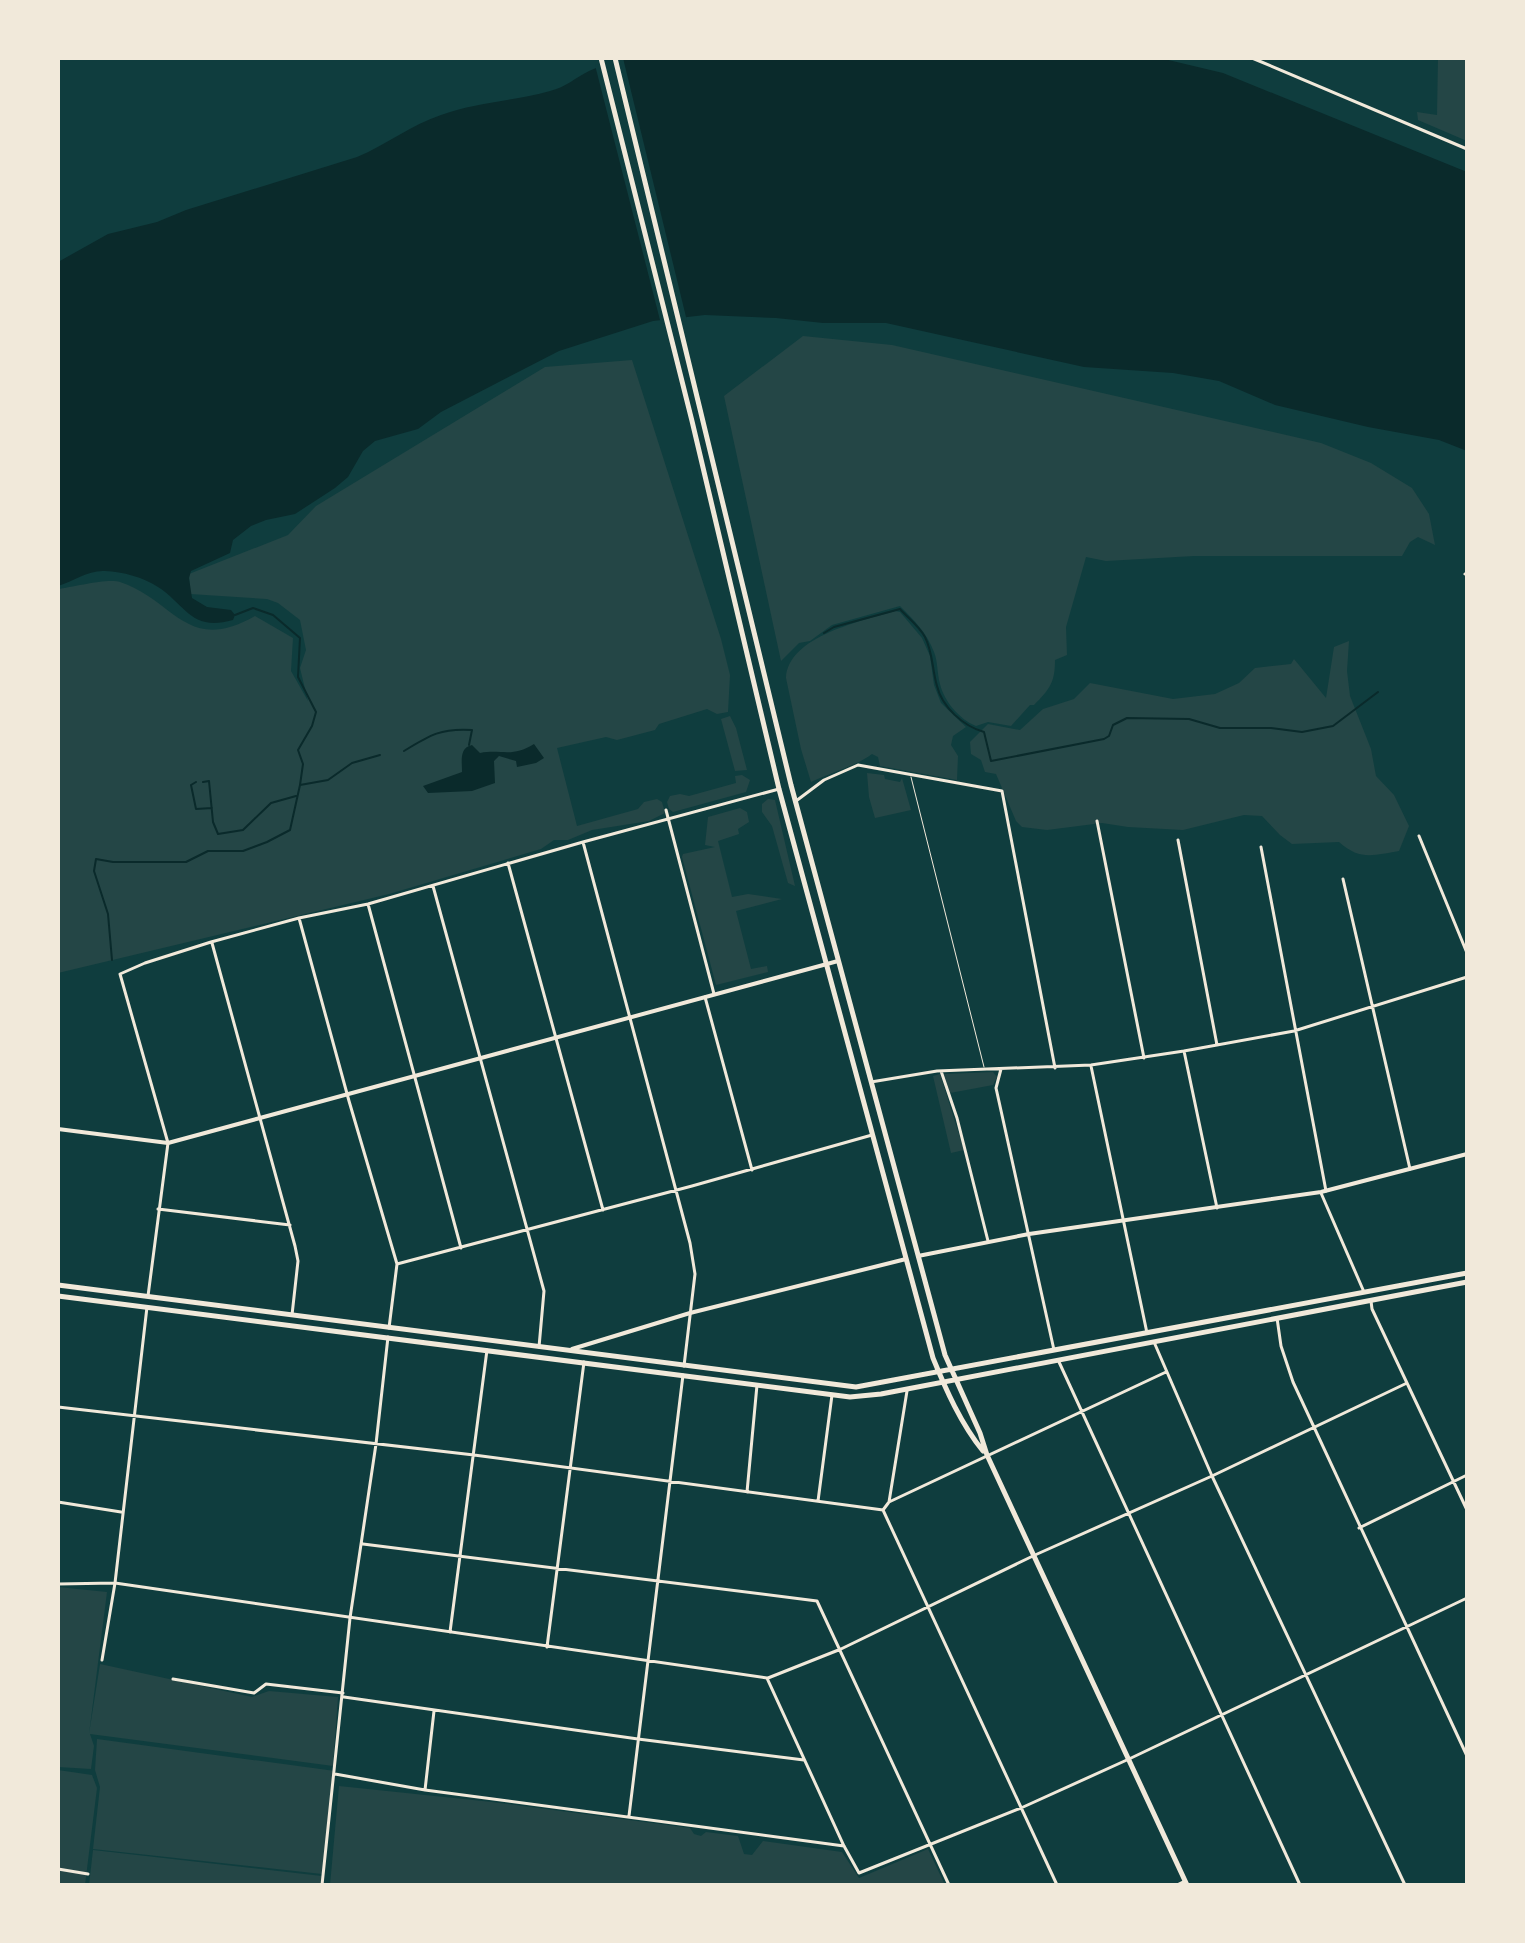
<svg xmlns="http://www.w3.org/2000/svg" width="1525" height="1943" font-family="'PT Sans',sans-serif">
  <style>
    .green { fill: #244646 }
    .water { fill: #0a2a2b }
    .pier { fill: #0f3d3e }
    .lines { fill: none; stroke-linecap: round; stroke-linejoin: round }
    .stream { stroke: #0a2a2b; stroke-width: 2 }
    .service { stroke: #f1e9da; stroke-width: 1 }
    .minor { stroke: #f1e9da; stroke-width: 3 }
    .tertiary { stroke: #f1e9da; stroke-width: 4 }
    .primary { stroke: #f1e9da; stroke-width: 5 }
  </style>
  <rect width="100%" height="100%" fill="#0f3d3e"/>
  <path class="green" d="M1438 58H1467V141L1418 120 1417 112 1437 115Z
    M803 336 892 345 1321 443 1371 463 1412 488 1429 514 1435 545 1418 537 1410 542 1402 556H1194L1106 561 1086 557 1066 627 1067 655 1055 660C1055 682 1050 689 1034 705H1030L1011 726 988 722 976 726C959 719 944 701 940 684 937 673 938 662 934 652 927 633 914 620 900 606L832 625 810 641 799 643 781 661 724 396Z
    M632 360 721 639 730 675 728 712 717 714 707 709 659 724 655 730 617 740 606 737 557 748 577 826 638 809 644 802 657 799 662 802 665 813 649 821 592 830 568 840H554L541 849 389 894 58 973V589C73 587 108 578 120 582 175 600 186 655 255 616L293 638 291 671 308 701 300 668 306 650 300 620 278 603 267 599 190 594 189 574 288 535 316 506 545 367Z
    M895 611 900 612 922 638 930 656 934 685 941 703 966 727 953 736 951 745 958 756 957 780 880 766 878 757 872 754C856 766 830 773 811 782L801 749 786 678C788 636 862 621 895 611Z
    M1349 641 1347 671 1350 696 1371 749 1376 776 1394 795 1409 826 1399 851C1374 855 1360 861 1339 842L1292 844 1280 835 1262 816 1244 815 1183 830 1128 827 1102 823 1047 830 1022 827 1016 821 996 774 985 772 981 760 971 754 970 742 988 724 1020 730 1043 709 1074 699 1090 683 1173 699 1215 694 1239 683 1255 668 1291 664 1294 659 1326 698 1334 647Z
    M730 716 736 728 747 770 735 771 721 719Z
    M867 773 884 775 885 779 900 782 902 778 911 810 875 818 869 797Z
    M742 775 750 780 746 792 673 812 669 809 667 802 670 796 680 794 689 796 736 783 735 776Z
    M768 799 775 800 795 886 788 883 772 826 762 812V804Z
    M740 808 747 812 749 822 738 829 739 834 718 841 732 897 748 894 782 899 736 911 751 969 767 966 768 972 716 985 682 857 683 854 715 847 705 845 708 817Z
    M993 1072 997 1077 993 1085 950 1093 944 1074Z
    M940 1074 964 1150 951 1153 933 1076Z
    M58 1587 107 1592 89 1734 100 1664 252 1697 269 1691 338 1697 333 1766 90 1734 94 1746 91 1769 58 1767Z
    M97 1739 335 1771 322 1874 93 1849 100 1787 95 1770Z
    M58 1770 92 1775 97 1788 85 1885H58Z
    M339 1786 492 1802 690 1828 694 1834 701 1836 706 1832 738 1836 744 1854 752 1855 763 1841 842 1852 859 1878 928 1849 945 1885H330Z
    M93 1850 322 1876 320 1885H89Z"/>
  <path class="water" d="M631 58H1160L1223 73 1467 172V451L1439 440 1368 427 1275 405 1219 381 1173 373 1084 367 886 323H823L776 318 705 315 653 321 559 351 441 412 418 429 375 441 363 451 348 477 335 488 295 514 266 520 251 526 233 540 230 553 191 571 189 578 192 598 207 607 231 610 235 615 233 620C191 632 186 605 158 587 143 577 123 572 105 571 88 570 74 581 58 586V262L108 234 157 222 186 210 357 157C386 145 411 125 441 115 476 102 514 101 550 91 566 87 575 78 589 71 601 65 617 62 631 58Z
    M534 744 544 758 536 763 517 767 516 761 499 756 494 761 495 783 472 791 428 793 423 786 462 772C462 761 459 748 472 745L480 753C502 749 512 758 534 744Z"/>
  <path class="pier" d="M617 58H623L687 321 661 324 595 65Z"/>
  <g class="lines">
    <path class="stream" d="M235 615 253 608 273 615 300 638 298 677 316 712 312 726 298 750 303 764 300 785 328 780 352 763 380 755
      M824 633 834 627 900 609C908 618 919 626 925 637 933 653 932 669 937 686 942 707 963 726 984 732L991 761 1104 739 1109 736 1113 725 1127 718 1189 719 1220 728H1271L1302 732 1333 726 1378 692
      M404 751C430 735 441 728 472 730L469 745
      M196 782 191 785 196 809 212 808
      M203 782 209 781 213 822 218 834 243 830 271 803 296 796
      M112 960 108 914 94 871 96 859 113 862H186L208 851H243L267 842 290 830 300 785"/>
    <path class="service" d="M911 777 984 1067"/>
    <path class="minor" d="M1252 58 1467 149
      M1465 574 1467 575
      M796 801 824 780 858 765 1002 791 1055 1068
      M666 810 714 994
      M1097 821 1144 1058
      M1419 836 1467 953
      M1178 840 1217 1045
      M583 842 690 1243 695 1274 684 1366
      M1261 847 1326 1191
      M508 863 603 1210
      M1343 879 1410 1169
      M433 886 544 1291 539 1347
      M368 904 461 1248
      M299 918 349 1101 397 1264 389 1328
      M212 943 295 1246 298 1261 292 1315
      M705 997 752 1170
      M1184 1051 1217 1208
      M1091 1066 1147 1333
      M1001 1069 996 1088 1054 1350
      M941 1071 957 1118 988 1241
      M871 1082 937 1071 1091 1065 1184 1051 1294 1031 1467 977
      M1321 1193 1364 1292
      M158 1209 290 1225
      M397 1264 692 1186 872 1135
      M148 1296 168 1143 120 974 145 963 211 942 299 918 368 904 583 842 779 789
      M1371 1301 1372 1309 1467 1510
      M1277 1318 1281 1346 1293 1382 1467 1756
      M1154 1342 1212 1476 1405 1885
      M1059 1362 1300 1885
      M58 1407 474 1455 883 1510 1057 1885
      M747 1492 757 1385
      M818 1501 832 1395
      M58 1502 121 1512
      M889 1502 907 1391
      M883 1510 889 1502 1166 1372
      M1359 1528 1467 1475
      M363 1544 817 1601 949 1885
      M58 1584 115 1583 767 1678 844 1846 859 1873 1021 1808 1129 1759 1467 1598
      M450 1632 487 1350
      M547 1647 584 1362
      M102 1660 115 1583 147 1307
      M768 1678 841 1649 1035 1555 1212 1476 1407 1383
      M173 1679 254 1693 266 1684 343 1693
      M344 1697 638 1739 804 1760
      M335 1774 425 1790 844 1846
      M425 1790 434 1711
      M629 1816 683 1375
      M58 1869 88 1874
      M322 1885 350 1618 376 1444 388 1337
      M1177 1885 1185 1881"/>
    <path class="tertiary" d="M58 1129 168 1143 838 961
      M918 1256 1029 1234 1321 1192 1467 1154
      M572 1349 690 1313 906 1259"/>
    <path class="primary" d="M601 58 692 421 779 789 933 1358C946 1390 961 1424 983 1451
      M615 58 791 785 945 1355 980 1433 987 1455 1187 1885
      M58 1285 856 1387 1467 1273
      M58 1296 850 1397 881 1394 1467 1282"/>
  </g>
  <rect width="1525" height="1943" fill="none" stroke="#f1e9da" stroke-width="120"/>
</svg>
